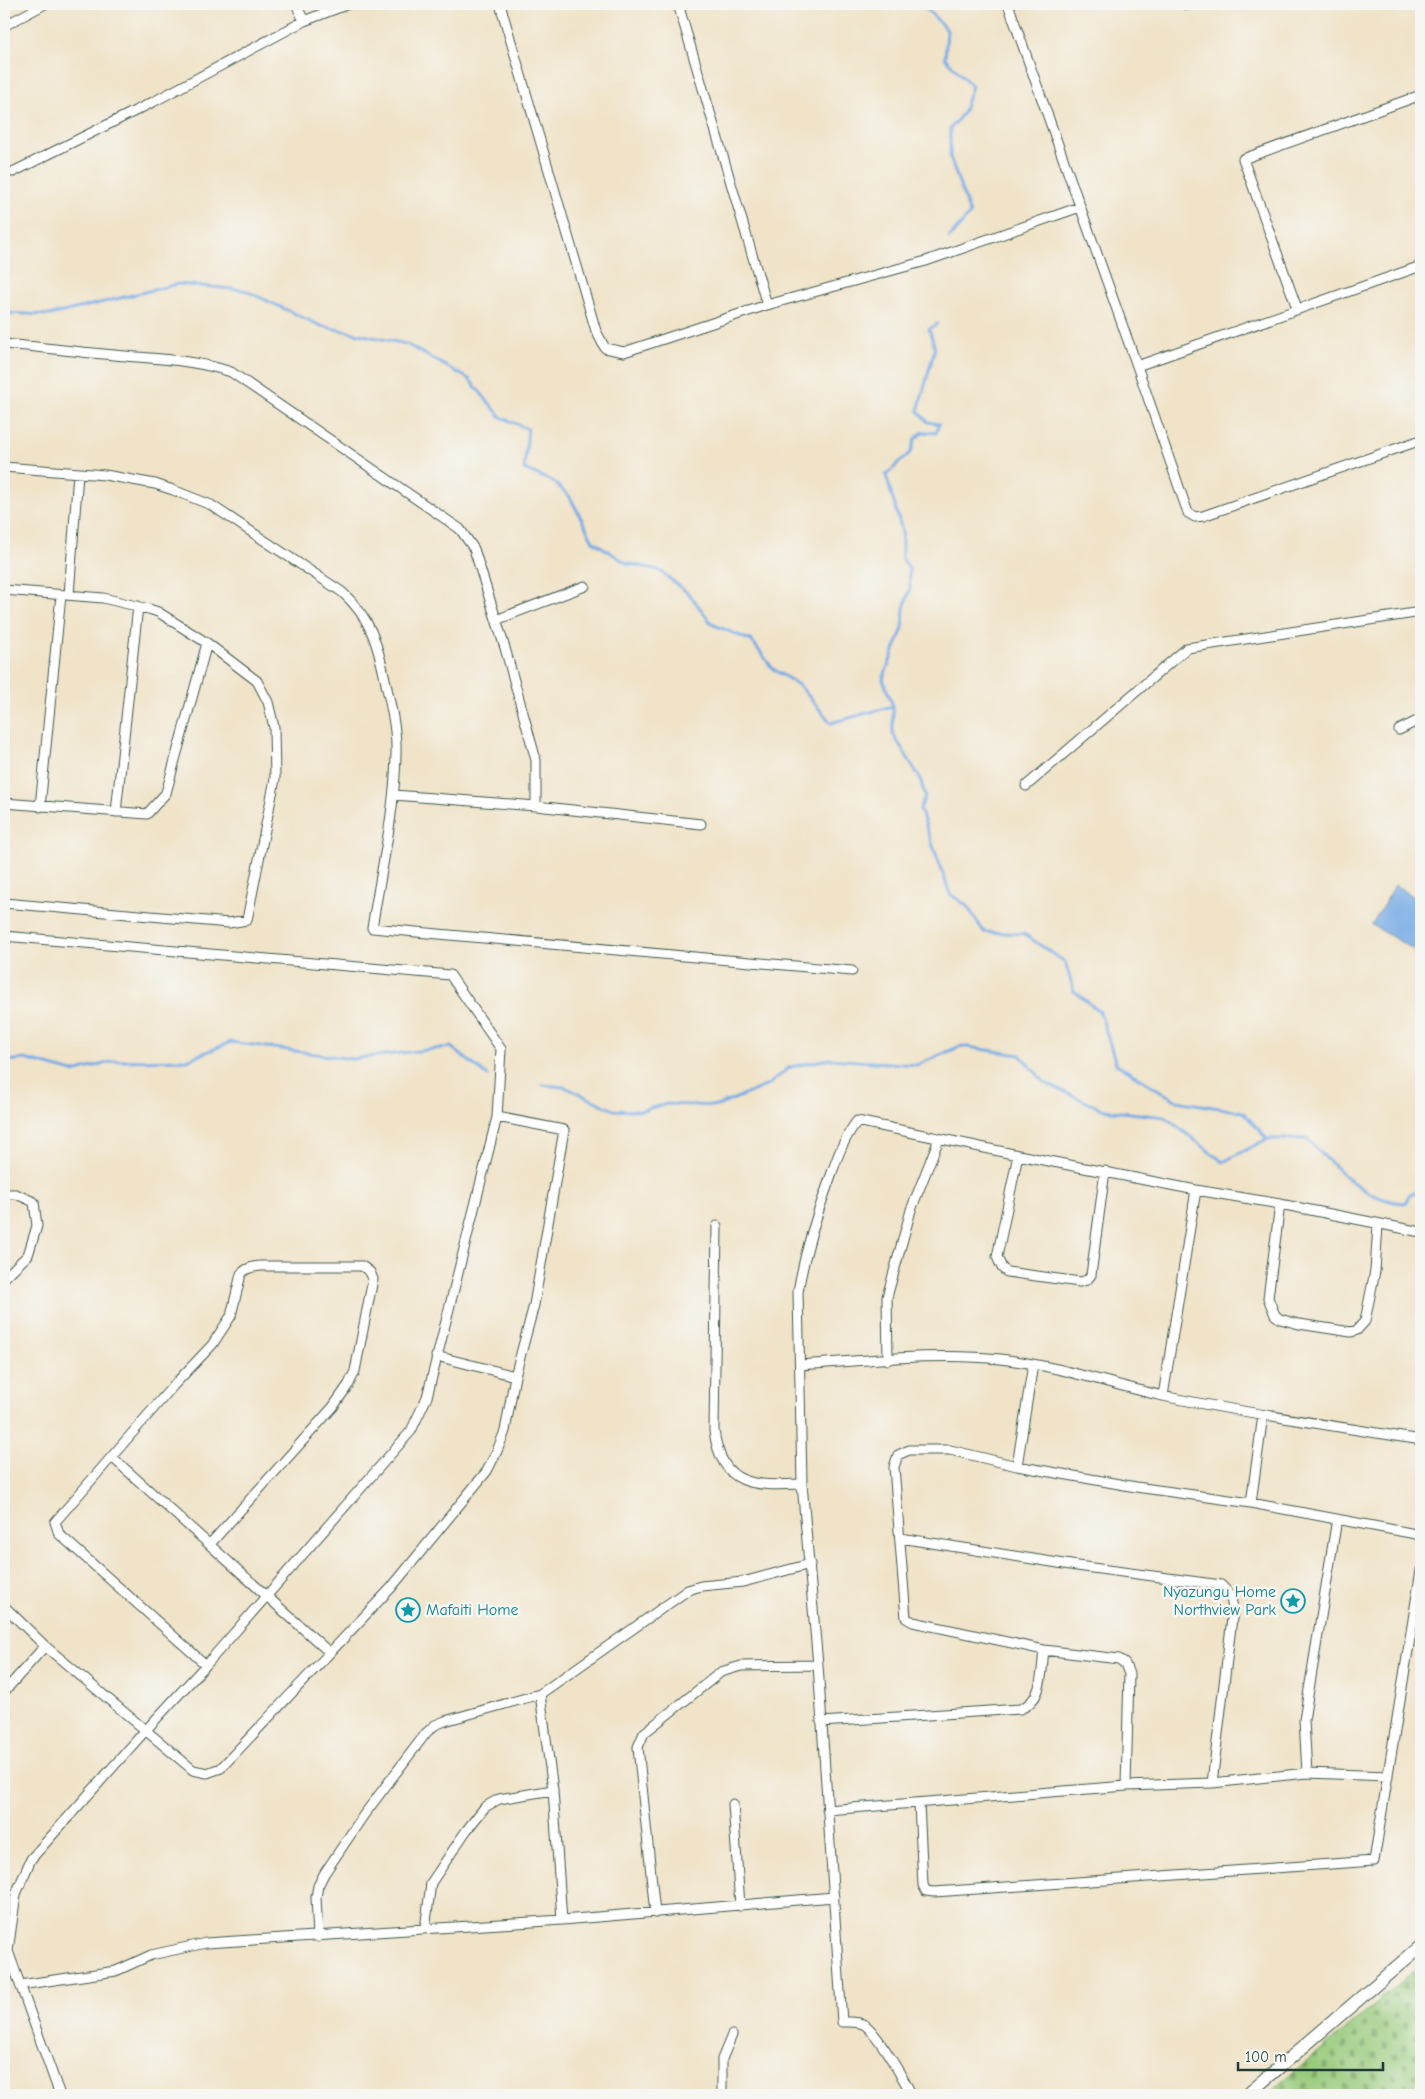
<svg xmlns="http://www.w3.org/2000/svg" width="1425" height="2099" font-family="'Comic Neue',sans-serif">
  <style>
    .cemetery { fill: url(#cemetery-stones); stroke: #5b8457 }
    .water { fill: #78ace5; stroke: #4c748c }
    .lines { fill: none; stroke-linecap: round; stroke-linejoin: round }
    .stream { stroke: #78ace5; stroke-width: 3 }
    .street-casing { stroke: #3e564a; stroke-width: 11 }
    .secondary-casing { stroke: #3e564a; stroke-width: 14 }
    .street { stroke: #fff; stroke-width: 9 }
    .secondary { stroke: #fff; stroke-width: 12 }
    .labels { text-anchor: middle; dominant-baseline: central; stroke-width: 5; stroke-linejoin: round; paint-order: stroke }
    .culture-label { font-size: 16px; fill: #0d838f; stroke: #f6f6f2; text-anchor: end }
  </style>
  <defs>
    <pattern id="cemetery-stones" width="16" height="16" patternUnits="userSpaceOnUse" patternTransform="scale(1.25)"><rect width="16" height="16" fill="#97ca7a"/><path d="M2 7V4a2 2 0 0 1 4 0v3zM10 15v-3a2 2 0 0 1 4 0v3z" fill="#7ba565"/></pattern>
  </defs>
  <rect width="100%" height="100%" fill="#f6f6f2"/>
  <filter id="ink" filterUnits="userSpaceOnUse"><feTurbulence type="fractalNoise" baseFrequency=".02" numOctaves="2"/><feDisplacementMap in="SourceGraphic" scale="10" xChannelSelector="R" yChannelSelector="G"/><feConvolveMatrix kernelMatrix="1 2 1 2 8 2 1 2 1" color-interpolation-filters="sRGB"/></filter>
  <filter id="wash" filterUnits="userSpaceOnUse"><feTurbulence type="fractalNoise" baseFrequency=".0096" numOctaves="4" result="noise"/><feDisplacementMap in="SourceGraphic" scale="20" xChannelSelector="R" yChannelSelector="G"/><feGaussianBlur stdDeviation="1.12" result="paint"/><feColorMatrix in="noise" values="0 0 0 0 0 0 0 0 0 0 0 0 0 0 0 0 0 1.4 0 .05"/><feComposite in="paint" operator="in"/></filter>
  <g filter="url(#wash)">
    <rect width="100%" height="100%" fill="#f0e3c8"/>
    <path class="cemetery" d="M1421 1965V2095H1267Z"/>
    <path class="water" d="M1395 885 1421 901V954L1372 925Z"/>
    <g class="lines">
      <path class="stream" d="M922 4 947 30 945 58 972 86 963 113 950 129V157L970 214 949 238
        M4 313 50 315 178 284 244 290 321 326 406 344 469 379 501 417 528 429 524 469 554 482 570 497 593 541 626 563 659 570 690 595 712 624 752 641 773 669 800 686 831 723 893 706
        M937 324 929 329 935 348 918 411 928 422 939 424 936 433 923 432 915 439 911 452 886 475 902 531V558L909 568 910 589 904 608 903 628 883 679 893 706V734L920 778 925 796 920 809 950 894 967 906 984 932 1024 934 1065 962 1074 991 1100 1012 1116 1064 1177 1101 1243 1112 1267 1139H1307C1334 1166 1363 1201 1405 1203L1410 1194 1421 1191
        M4 1061 25 1059 73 1072 115 1061 187 1060 231 1042 352 1059 451 1047 488 1076
        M543 1085 565 1087 614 1110 639 1111 667 1104 717 1106 768 1085 790 1067 829 1059 917 1065 961 1046 1020 1055 1045 1083 1104 1110 1165 1117 1223 1162 1267 1139"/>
    </g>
  </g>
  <g filter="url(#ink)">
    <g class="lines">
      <g class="street-casing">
        <path id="street" d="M296 4 304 21
          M500 4 596 331 605 348 624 352 767 305 926 261 1080 207
          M678 4 767 305
          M1008 4 1137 366
          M1186 4 1187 5 1192 4
          M4 26 45 4
          M13 172 153 102 304 21 348 4
          M1421 266 1137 366 1188 513 1195 517 1203 516 1421 440
          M1297 308 1243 159 1421 95
          M4 344C41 347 77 352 114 355 154 359 192 359 231 372L460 529 474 549 505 648 536 760V806
          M4 467 105 475 155 484 173 490 211 505 342 592C370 617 377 642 385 679 390 703 397 729 396 754 395 812 381 871 372 928L852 971
          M4 590 103 598 149 609 158 612 207 643 257 681 268 702 274 727 275 779 247 920 229 923 4 903
          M69 595 78 473
          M496 620 585 586
          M1399 730 1421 719
          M1026 786 1187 648 1421 612
          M394 795 536 806 701 824
          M4 803 147 814 166 793 207 643
          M40 807 61 595
          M116 812 138 606
          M4 936 450 975 501 1049 497 1117 427 1397 411 1431 206 1665 145 1731 31 1859 16 1894 8 1951 60 2095
          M1018 1155 997 1257 1002 1268 1007 1272 1080 1282 1087 1280 1091 1275 1105 1171
          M4 1194H16L34 1202 37 1226 28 1255 4 1278
          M1280 1204 1268 1298 1275 1315 1280 1319 1299 1324 1351 1332 1357 1330 1365 1321 1375 1271 1378 1225
          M717 1226 714 1431C722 1488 754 1486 802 1484
          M436 1356 515 1376
          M888 1360 887 1297 911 1210 939 1139
          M800 1365C864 1361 937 1352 1000 1359 1056 1365 1109 1384 1163 1396 1249 1414 1335 1426 1421 1440
          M1163 1396 1196 1190
          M113 1458 329 1652
          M1017 1466 1033 1364
          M1251 1503 1263 1415
          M900 1538 1077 1566 1221 1585C1230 1593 1232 1599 1233 1610L1212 1783
          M4 1606 45 1646 193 1770 207 1773 221 1768 391 1588 487 1471 497 1451 505 1431 515 1376 534 1305 564 1130 497 1117
          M206 1665 59 1534 55 1522 173 1386 212 1345 231 1316 241 1274C246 1268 252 1267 260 1266H362L370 1272 373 1279 355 1371 349 1384 333 1407 210 1544
          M4 1692 45 1646
          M821 1722 1020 1709C1044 1700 1041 1672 1044 1650
          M1307 1773 1304 1720 1337 1519
          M1126 1786 1129 1674 1125 1664 1119 1659 1044 1650 913 1622 906 1618 894 1467 898 1455 909 1450H950L1017 1466 1136 1487 1251 1503 1421 1535
          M919 1803 923 1885 926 1891 934 1892 1374 1861 1421 1570
          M733 1804 740 1906
          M827 1810 1126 1786 1212 1783 1307 1773 1388 1776
          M655 1913 638 1747 644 1733 721 1672 741 1666 818 1665
          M562 1920 553 1790 540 1694 688 1590 701 1586 743 1582 810 1564
          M425 1929 431 1883 466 1831 485 1807 499 1799 553 1790
          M318 1937 316 1897 318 1886 324 1874 363 1816 426 1733 435 1725 445 1721 540 1694
          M20 1985 116 1971 151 1955 206 1943 562 1920 834 1897
          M722 2095V2059L732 2035
          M912 2095C904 2080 878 2034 865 2025 859 2021 849 2022 842 2022L818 1665 802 1484 798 1292C804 1255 815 1219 828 1184 836 1161 842 1141 857 1121L1018 1155 1196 1190 1280 1204 1421 1232"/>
      </g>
      <g class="secondary-casing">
        <path id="secondary" d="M1247 2095 1421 1946"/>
      </g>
      <use href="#street" class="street"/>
      <use href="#secondary" class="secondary"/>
    </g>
  </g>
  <defs>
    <g id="sight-ring" transform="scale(1.25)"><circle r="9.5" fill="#f6f6f2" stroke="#0f9aa8" stroke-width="1.5"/><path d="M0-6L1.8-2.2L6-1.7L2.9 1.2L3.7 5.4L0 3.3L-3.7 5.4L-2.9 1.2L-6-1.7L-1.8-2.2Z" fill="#0f9aa8"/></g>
  </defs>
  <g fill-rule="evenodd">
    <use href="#sight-ring" x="1293" y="1601"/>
    <use href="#sight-ring" x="408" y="1610"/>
  </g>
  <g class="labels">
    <g class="culture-label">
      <text x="1276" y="1592">Nyazungu Home<tspan x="1276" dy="18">Northview Park</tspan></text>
      <text x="426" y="1610" text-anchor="start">Mafaiti Home</text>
    </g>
  </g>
  <rect width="1425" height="2099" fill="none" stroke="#f6f6f2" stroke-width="20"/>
  <path d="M1238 2062v8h145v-8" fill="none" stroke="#1f3d34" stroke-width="2.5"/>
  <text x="1245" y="2062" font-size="15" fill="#1f3d34" stroke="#f6f6f2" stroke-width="4" paint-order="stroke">100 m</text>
</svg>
